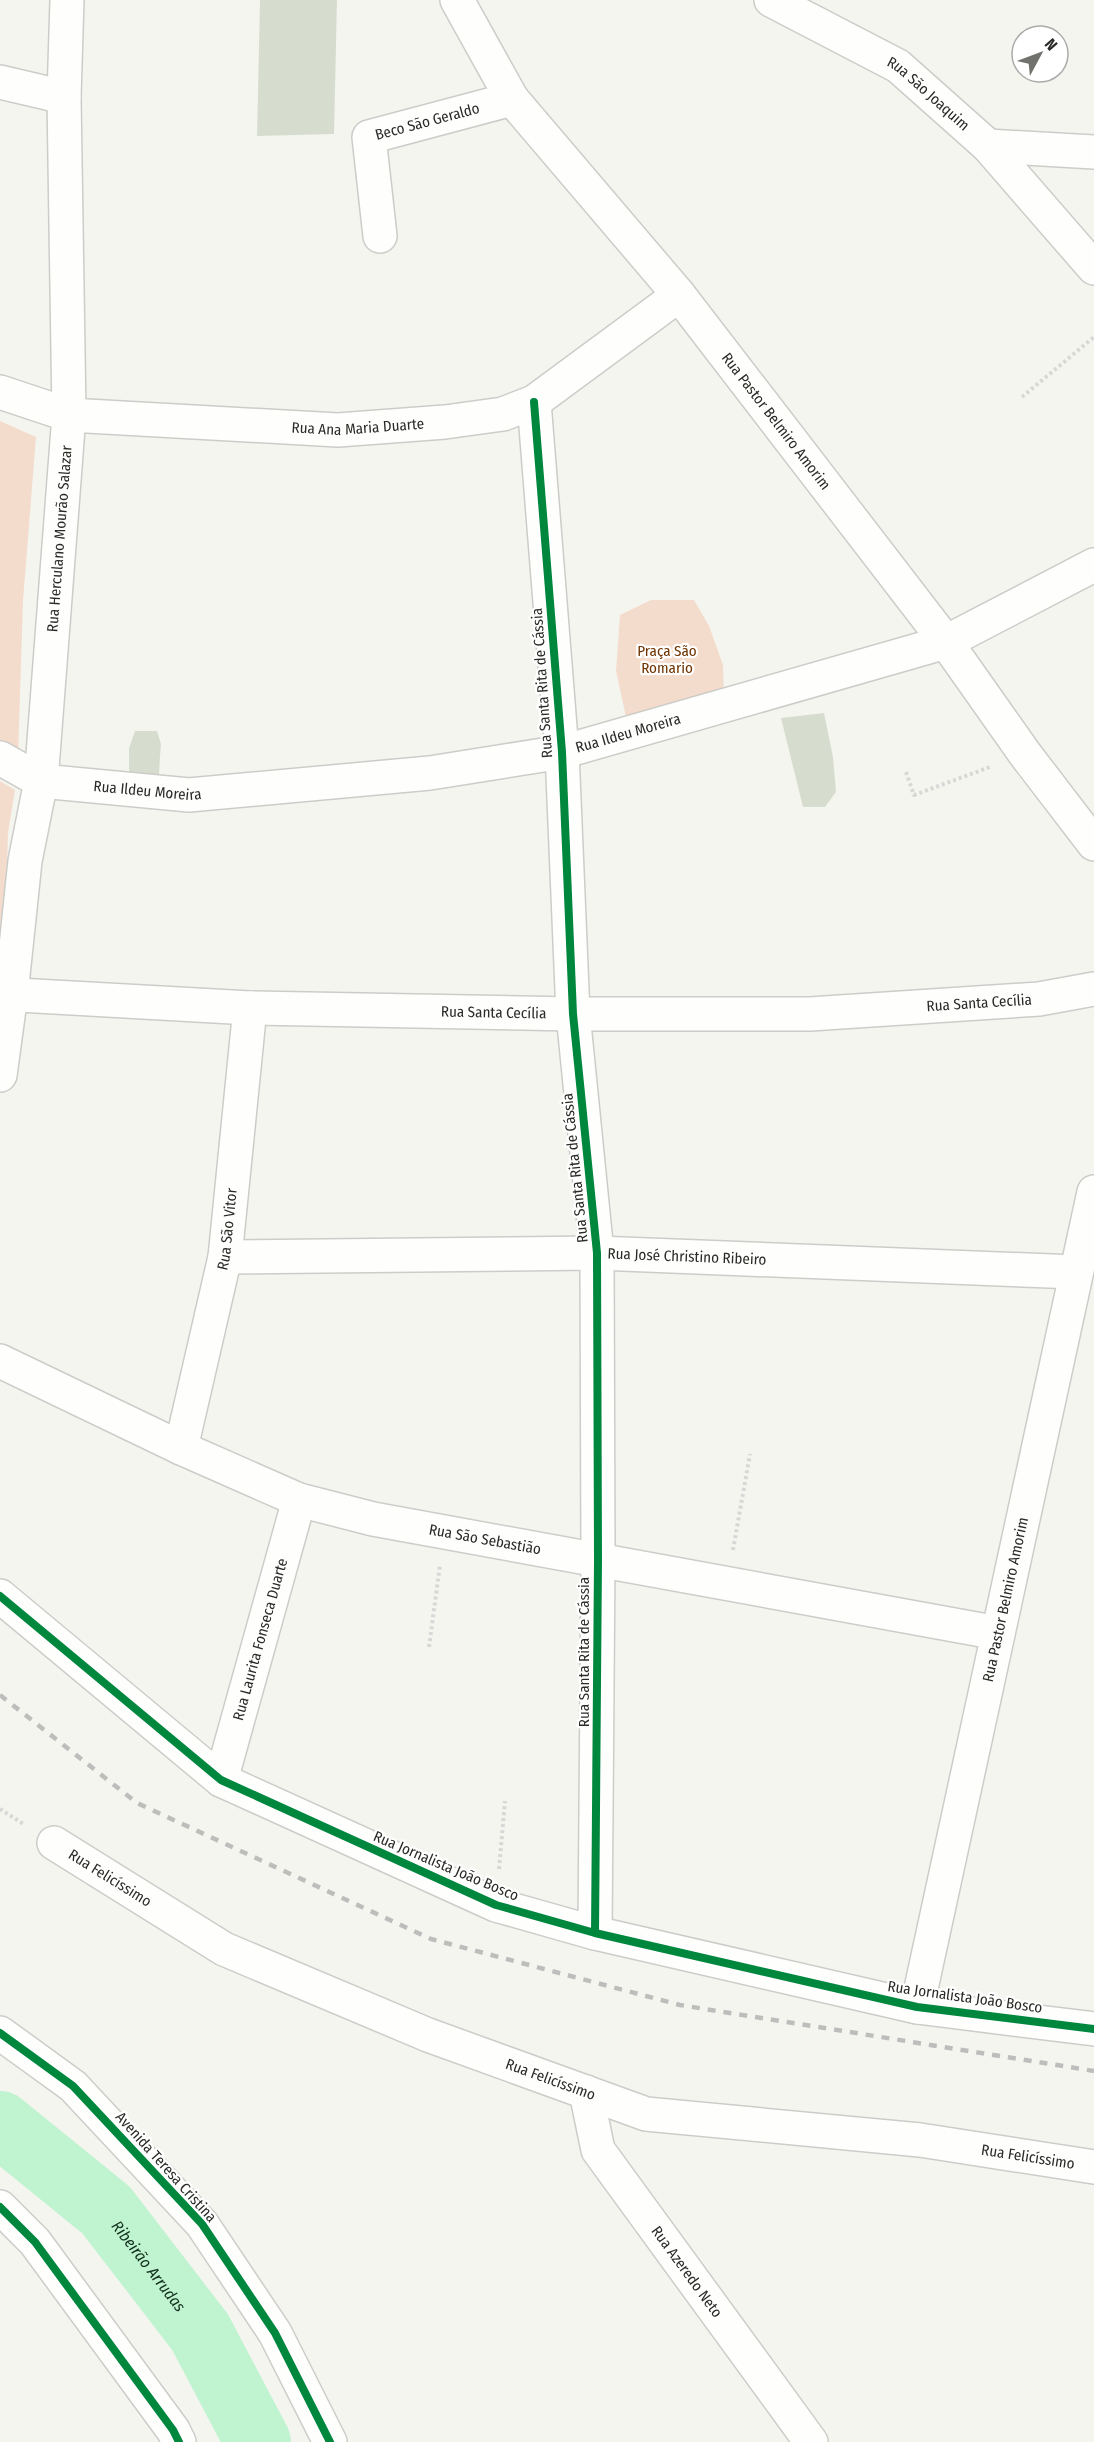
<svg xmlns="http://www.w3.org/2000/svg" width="1094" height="2442" font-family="'Fira Sans Condensed',sans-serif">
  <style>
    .green { fill: #f4dccc }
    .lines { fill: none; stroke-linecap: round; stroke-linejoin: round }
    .river { stroke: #c0f3d0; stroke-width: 66 }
    .building { fill: #d7ddce }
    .minor-casing { stroke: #ccccc9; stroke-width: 36 }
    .major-casing { stroke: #ccccc9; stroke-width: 36 }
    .path { stroke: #d7d7d6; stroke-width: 4; stroke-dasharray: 3 3; stroke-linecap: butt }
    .minor { stroke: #fefefd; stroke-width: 33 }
    .major { stroke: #fefefd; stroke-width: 33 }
    .rail { stroke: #bdbdbc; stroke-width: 4.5; stroke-dasharray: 8 8; stroke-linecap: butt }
    .cycleway-casing { stroke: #fff; stroke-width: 11 }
    .cycleway { stroke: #00873e; stroke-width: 8 }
    .labels { text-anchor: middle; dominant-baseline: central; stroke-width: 4.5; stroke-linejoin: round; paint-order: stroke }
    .street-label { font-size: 15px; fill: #2a2a27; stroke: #fff }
    .park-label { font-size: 15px; fill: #6f3300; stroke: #fff }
    .water-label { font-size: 16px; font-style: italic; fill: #12311e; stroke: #fff }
  </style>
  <rect width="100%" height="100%" fill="#f5f5f0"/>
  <path class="green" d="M0 421 36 437 23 601 18 757 0 747Z
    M651 600H694L709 626 723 665 724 699 626 717 616 671 620 615Z
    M0 781 15 790 8 833 3 984H0Z"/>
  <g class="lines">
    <path class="river" id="s1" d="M0 2124 106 2210 200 2332 258 2442"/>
  </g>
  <path class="building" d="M260 0H337L334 134 257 136Z
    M824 713 833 757 836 792 825 807H803L781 718Z
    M135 731H157L161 744 160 756 159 775 154 779 131 778 129 769V748Z"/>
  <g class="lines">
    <g class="minor-casing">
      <g id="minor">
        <path id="s2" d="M457 0 512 99 679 295 946 642 1025 754 1094 844"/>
        <path id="s3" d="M771 0 898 66 988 146 1094 268"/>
        <path d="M0 82 64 97"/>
        <path d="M988 146 1094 152"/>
        <path id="s4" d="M380 236 369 137 512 99"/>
        <path id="s5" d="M0 392 69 415 338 430 445 422 503 414 534 402 679 295"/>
        <path d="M534 402 562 752 573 1014 597 1253 598 1560 595 1933"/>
        <path id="s6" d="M0 758 41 781 189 795 430 773 562 752 946 642 1094 565"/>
        <path id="s7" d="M0 994 250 1008 573 1014H810L1039 999 1094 989"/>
        <path id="s8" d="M0 1075 11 994 25 861 41 781 69 415 64 97 67 0"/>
        <path id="s9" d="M225 1257 597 1253 1076 1272"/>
        <path id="s10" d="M0 1361 181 1448 299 1500 373 1519 998 1633"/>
        <path id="s11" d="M181 1448 225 1257 250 1008"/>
        <path d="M0 1596 221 1780 496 1905 595 1933 917 2007 1094 2029"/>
        <path id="s12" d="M221 1780 299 1500"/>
        <path id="s13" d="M54 1843 224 1949 428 2035 646 2114 920 2140 1094 2167"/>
        <path id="s14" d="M917 2007 1094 1192"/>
        <path id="s15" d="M586 2092 598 2150 811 2442"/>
      </g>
    </g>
    <g class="major-casing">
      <path id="major" d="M0 2033 73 2086 202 2224 275 2333 330 2442
        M0 2207 35 2242 173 2430 179 2442"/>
    </g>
    <path class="path" d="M1022 397 1094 337
      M906 772 914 795 990 767
      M733 1550 750 1454
      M429 1647 440 1565
      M0 1809 25 1825
      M499 1869 505 1801"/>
    <use href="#minor" class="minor"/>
    <use href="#major" class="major"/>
    <path class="rail" d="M0 1695 137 1803 431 1939 680 2005 1094 2071"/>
    <g class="cycleway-casing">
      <path id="cycleway" d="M534 402 562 752 573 1014 597 1253 598 1560 595 1933
        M0 1596 221 1780 496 1905 595 1933 917 2007 1094 2029
        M0 2033 73 2086 202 2224 275 2333 330 2442
        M0 2207 35 2242 173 2430 179 2442"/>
    </g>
    <use href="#cycleway" class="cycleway"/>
  </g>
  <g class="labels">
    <g class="street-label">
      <text stroke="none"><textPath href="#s3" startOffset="184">Rua São Joaquim</textPath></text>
      <text stroke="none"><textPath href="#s4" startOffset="160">Beco São Geraldo</textPath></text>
      <text stroke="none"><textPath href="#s2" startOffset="530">Rua Pastor Belmiro Amorim</textPath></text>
      <text stroke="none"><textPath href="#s5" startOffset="362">Rua Ana Maria Duarte</textPath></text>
      <text stroke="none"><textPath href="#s8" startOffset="540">Rua Herculano Mourão Salazar</textPath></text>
      <text transform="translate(542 683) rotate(-94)">Rua Santa Rita de Cássia</text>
      <text stroke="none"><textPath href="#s6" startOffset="640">Rua Ildeu Moreira</textPath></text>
      <text stroke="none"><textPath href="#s6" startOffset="154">Rua Ildeu Moreira</textPath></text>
      <text stroke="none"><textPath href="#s7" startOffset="980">Rua Santa Cecília</textPath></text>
      <text stroke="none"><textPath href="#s7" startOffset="494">Rua Santa Cecília</textPath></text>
      <text transform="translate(575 1168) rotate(-96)">Rua Santa Rita de Cássia</text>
      <text stroke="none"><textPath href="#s11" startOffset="224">Rua São Vitor</textPath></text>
      <text stroke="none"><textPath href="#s9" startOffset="462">Rua José Christino Ribeiro</textPath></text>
      <text stroke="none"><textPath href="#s10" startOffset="520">Rua São Sebastião</textPath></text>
      <text stroke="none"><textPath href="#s14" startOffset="417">Rua Pastor Belmiro Amorim</textPath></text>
      <text stroke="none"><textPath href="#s12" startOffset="146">Rua Laurita Fonseca Duarte</textPath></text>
      <text transform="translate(584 1652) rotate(-90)">Rua Santa Rita de Cássia</text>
      <text transform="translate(446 1866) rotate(23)">Rua Jornalista João Bosco</text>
      <text stroke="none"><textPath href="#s13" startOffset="66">Rua Felicíssimo</textPath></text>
      <text transform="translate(965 1997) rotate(8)">Rua Jornalista João Bosco</text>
      <text stroke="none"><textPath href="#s13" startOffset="552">Rua Felicíssimo</textPath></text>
      <text stroke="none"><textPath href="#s13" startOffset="1038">Rua Felicíssimo</textPath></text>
      <text transform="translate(166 2167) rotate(48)">Avenida Teresa Cristina</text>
      <text stroke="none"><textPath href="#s15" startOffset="210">Rua Azeredo Neto</textPath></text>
    </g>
    <g class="park-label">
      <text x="667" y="651">Praça São<tspan x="667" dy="17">Romario</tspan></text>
    </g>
    <g class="water-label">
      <text stroke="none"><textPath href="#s1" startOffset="207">Ribeirão Arrudas</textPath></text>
    </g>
  </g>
  <g transform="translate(1040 54) rotate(49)"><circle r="28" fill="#ffffff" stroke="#aaaaa9" stroke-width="1.5"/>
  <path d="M0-4.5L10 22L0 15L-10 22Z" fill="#71716d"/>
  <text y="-9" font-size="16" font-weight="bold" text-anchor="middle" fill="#2a2a27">N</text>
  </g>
</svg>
